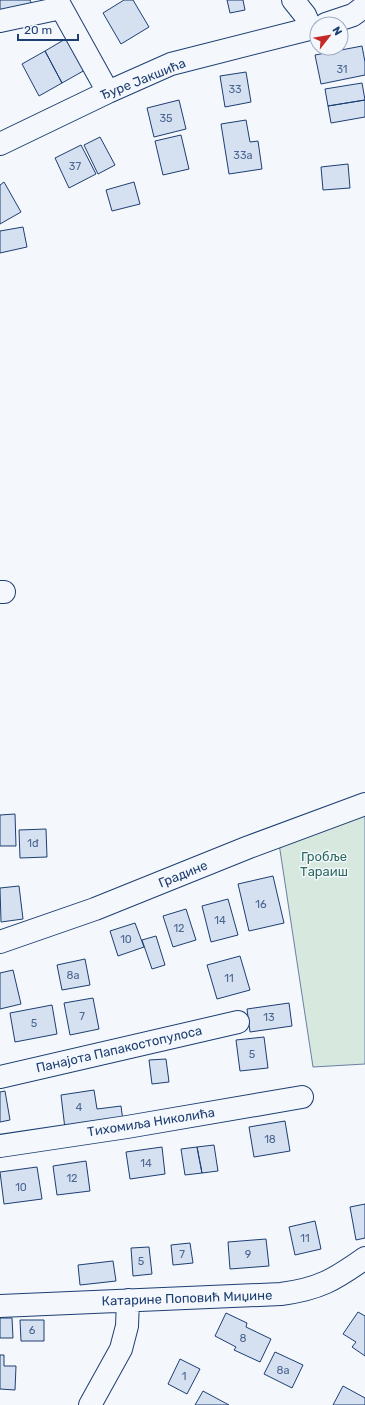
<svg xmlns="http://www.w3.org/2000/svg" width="365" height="1405" font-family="Rubik,sans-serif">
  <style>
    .green { fill: #d7e8df; stroke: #687fa3 }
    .building { fill: #d5e0f0; stroke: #1d3f73 }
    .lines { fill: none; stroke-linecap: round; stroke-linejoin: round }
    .minor-casing { stroke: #1d3f73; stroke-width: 24 }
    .minor { stroke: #f4f7fb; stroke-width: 22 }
    .labels { text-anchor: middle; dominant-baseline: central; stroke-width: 3; stroke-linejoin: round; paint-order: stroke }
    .number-label { font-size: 11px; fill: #4b6792 }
    .street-label { font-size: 13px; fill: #1d3f73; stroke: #f4f7fb }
    .park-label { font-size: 13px; fill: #2c6c60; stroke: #f4f7fb }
  </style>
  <rect width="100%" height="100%" fill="#f4f7fb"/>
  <path class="green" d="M365 793V1064L313 1067 278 837Z"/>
  <path class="building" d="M0 0H30L32 5 0 12Z
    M124 0H133L149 27 121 44 103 13Z
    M227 0H243L245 10 230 13Z
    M67 38 85 70 62 83 45 51Z
    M362 46 365 62V75L321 84 315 55Z
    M45 51 62 83 39 96 22 64Z
    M246 72 251 102 225 107 220 76Z
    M362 83 365 100 328 106 325 89Z
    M179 100 186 129 154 137 147 108Z
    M365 100V117L331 123 328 106Z
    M246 120 250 142 258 141 262 169 229 174 221 124Z
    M181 135 189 169 163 175 155 141Z
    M100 137 115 165 98 174 84 145Z
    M81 145 96 174 69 188 55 158Z
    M348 164 350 188 323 190 321 167Z
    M4 182 21 212 0 224V185Z
    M134 182 140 204 112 211 106 190Z
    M23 227 27 247 0 253V231Z
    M15 814 16 846H0V815Z
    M46 829 47 857 20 858 19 830Z
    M273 876 284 923 249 931 238 884Z
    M19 886 23 919 1 922 0 888Z
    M228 899 238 935 211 942 202 906Z
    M186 909 196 940 173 947 163 916Z
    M135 923 144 947 118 956 110 931Z
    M156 936 165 965 152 969 142 940Z
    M240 956 250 990 217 999 207 965Z
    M85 959 90 985 62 990 57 965Z
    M13 970 21 1004 0 1009V973Z
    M93 998 99 1029 70 1035 64 1003Z
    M289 1003 292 1026 250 1032 247 1009Z
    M52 1005 57 1034 15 1042 10 1013Z
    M264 1037 268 1068 240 1071 236 1040Z
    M166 1059 169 1082 152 1084 149 1060Z
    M94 1090 97 1109 121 1106 123 1121 65 1129 61 1095Z
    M5 1091 10 1120 0 1122V1092Z
    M285 1121 290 1151 254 1157 249 1127Z
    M214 1145 218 1171 202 1173 197 1147Z
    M162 1147 165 1174 130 1179 126 1152Z
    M197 1147 202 1173 185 1175 181 1149Z
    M86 1161 90 1191 57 1195 53 1166Z
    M37 1167 42 1199 4 1204 0 1172Z
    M365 1204V1238L356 1240 350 1207Z
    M315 1221 321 1249 295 1255 289 1227Z
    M266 1239 269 1266 230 1269 228 1242Z
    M190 1243 193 1263 173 1265 171 1245Z
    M149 1247 152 1274 133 1276 131 1248Z
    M113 1261 116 1281 80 1285 78 1265Z
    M358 1312 365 1316V1356L352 1347 356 1342 343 1334Z
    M226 1313 247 1323 246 1327 271 1339 260 1362 234 1350 236 1347 215 1336Z
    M0 1318H12L13 1338H0Z
    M20 1320H44V1341H21Z
    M275 1352 303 1365 292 1388 264 1374Z
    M0 1355H4V1366H16L15 1390 0 1389Z
    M180 1359 200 1369 187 1394 168 1384Z
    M343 1386 365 1398V1405H333Z
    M203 1391 229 1405H195Z"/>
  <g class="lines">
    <g class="minor-casing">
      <path id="minor" d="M57 0 108 92
        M293 0 305 15 311 29
        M0 21 61 8
        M326 24 353 15 365 6
        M0 144 108 92 171 64 317 27
        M0 592H4
        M0 942 95 909 249 847 365 804
        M0 1077 238 1022
        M0 1146 127 1127 302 1097
        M0 1306 281 1294C319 1289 334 1280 365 1258
        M90 1405 121 1349 127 1326 128 1300"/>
    </g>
    <use href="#minor" class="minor"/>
  </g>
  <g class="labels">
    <g class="number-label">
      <text x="342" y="69">31</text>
      <text x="235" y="89">33</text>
      <text x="166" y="118">35</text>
      <text x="243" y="155">33a</text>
      <text x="75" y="166">37</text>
      <text x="33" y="843">1đ</text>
      <text x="261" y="904">16</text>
      <text x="220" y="920">14</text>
      <text x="179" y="928">12</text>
      <text x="126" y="939">10</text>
      <text x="73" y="975">8a</text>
      <text x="229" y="978">11</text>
      <text x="82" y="1016">7</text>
      <text x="269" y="1017">13</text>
      <text x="34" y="1023">5</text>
      <text x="252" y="1054">5</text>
      <text x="79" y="1107">4</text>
      <text x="270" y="1139">18</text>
      <text x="146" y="1163">14</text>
      <text x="72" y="1178">12</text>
      <text x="21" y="1187">10</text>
      <text x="305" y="1238">11</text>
      <text x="182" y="1254">7</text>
      <text x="248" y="1254">9</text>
      <text x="141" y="1261">5</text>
      <text x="32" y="1330">6</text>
      <text x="243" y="1338">8</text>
      <text x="283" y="1370">8a</text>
      <text x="184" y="1376">1</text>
    </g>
    <g class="street-label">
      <text transform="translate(143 79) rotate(-22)">Ђуре Јакшића</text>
      <text transform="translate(183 874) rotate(-22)">Градине</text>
      <text transform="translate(119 1049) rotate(-13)">Панајота Папакостопулоса</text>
      <text transform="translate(151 1122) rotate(-9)">Тихомиља Николића</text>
      <text transform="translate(187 1298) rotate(-2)">Катарине Поповић Миџине</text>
    </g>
    <g class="park-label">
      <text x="324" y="856">Гробље<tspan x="324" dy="15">Тараиш</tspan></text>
    </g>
  </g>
  <g transform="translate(329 36) rotate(59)"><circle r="19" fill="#f4f7fb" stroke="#9eadc5"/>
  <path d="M0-3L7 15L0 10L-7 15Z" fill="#c62828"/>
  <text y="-6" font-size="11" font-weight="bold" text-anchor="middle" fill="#1d3f73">N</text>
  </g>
  <path d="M18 34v6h60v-6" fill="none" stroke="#1d3f73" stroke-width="2"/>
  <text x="24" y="34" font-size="12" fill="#1d3f73" stroke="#f4f7fb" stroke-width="3" paint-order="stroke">20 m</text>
</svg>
